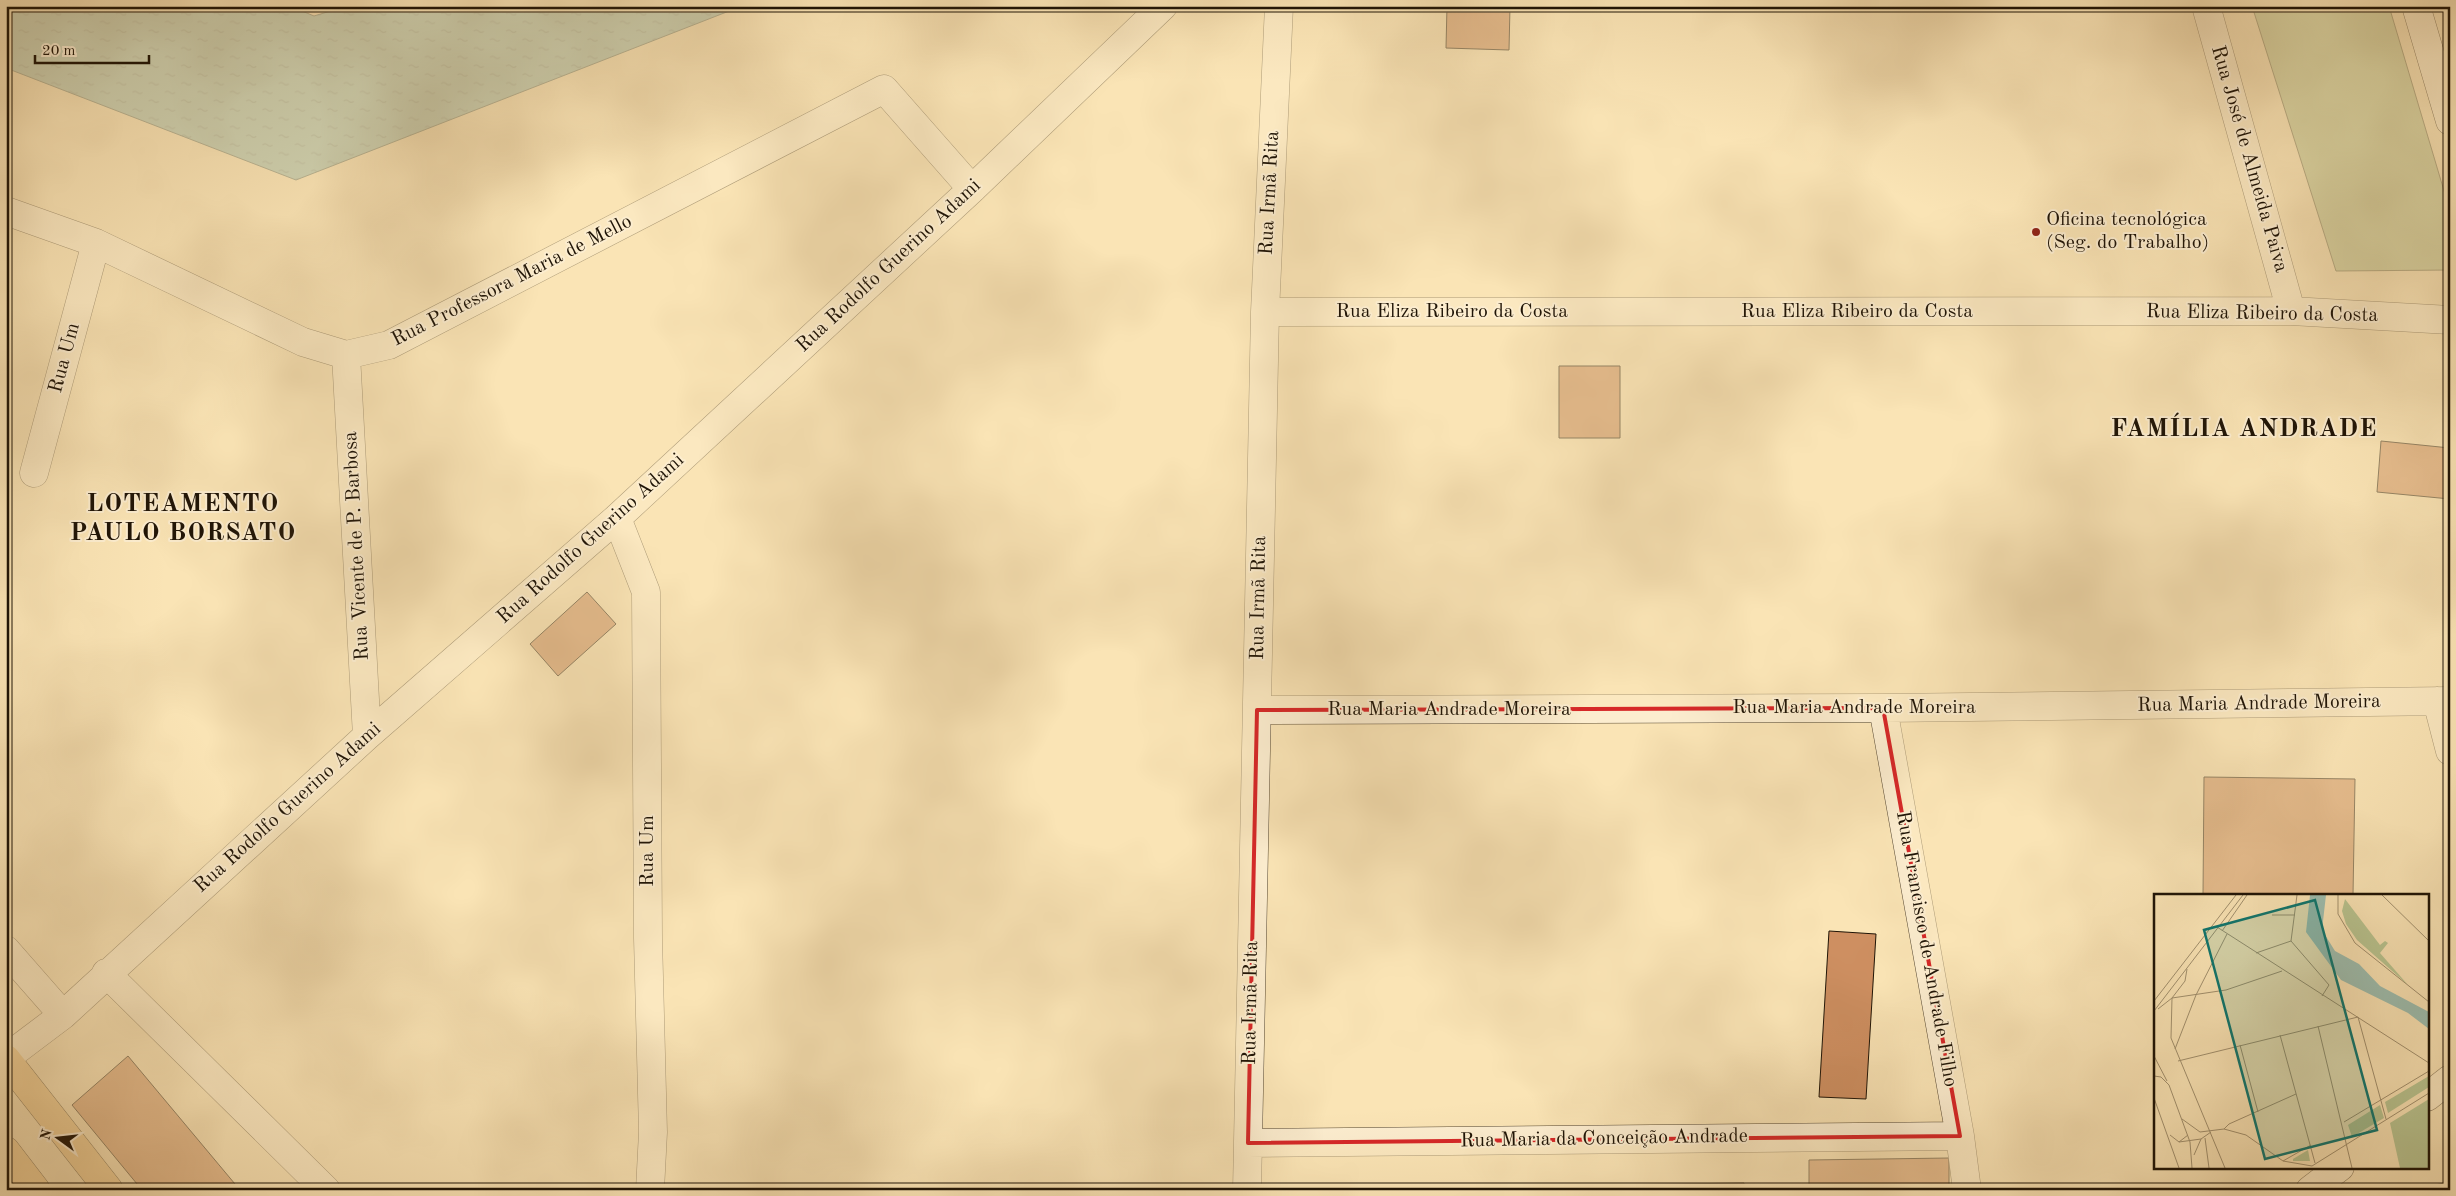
<svg xmlns="http://www.w3.org/2000/svg" width="2456" height="1196" font-family="'Old Standard TT',serif">
  <style>
    .green { fill: #b9c591; stroke: #6c6c4c }
    .water { fill: url(#water-ripples); stroke: #6b7a6b }
    .building { fill: #ce8f61; stroke: #1f1406 }
    .lines { fill: none; stroke-linecap: round; stroke-linejoin: round }
    .street-casing { stroke: #564832; stroke-width: 29 }
    .secondary-casing { stroke: #1f1406; stroke-width: 29 }
    .highway-casing { stroke: #1f1406; stroke-width: 29 }
    .street { stroke: #fcedcf; stroke-width: 28 }
    .secondary { stroke: #fcedcf; stroke-width: 28 }
    .highway { stroke: #edc27a; stroke-width: 28 }
    .marked { fill: none; stroke: #d62828; stroke-width: 4; stroke-linejoin: round }
    .poi-dot { fill: #8f2418; stroke: #fcedcf; stroke-width: 2 }
    .labels { text-anchor: middle; dominant-baseline: central; stroke-width: 4; stroke-linejoin: round; paint-order: stroke }
    .street-label { font-size: 20px; fill: #1f1406; stroke: #fcedcf }
    .poi-label { font-size: 20px; fill: #1f1406; stroke: #fcedcf; text-anchor: start }
    .district-label { font-size: 25px; font-weight: bold; letter-spacing: 1px; fill: #1f1406; stroke: #fcedcf }
    .inset-road { fill: none; stroke: #a2916f; stroke-width: 1 }
    .view { fill: #0f766e; fill-opacity: 0.15; stroke: #0f766e; stroke-width: 2.5 }
    .inset-edge { fill: none; stroke: #1f1406; stroke-width: 2.5 }
  </style>
  <defs>
    <pattern id="water-ripples" width="26" height="14" patternUnits="userSpaceOnUse" patternTransform="scale(1.25)"><rect width="26" height="14" fill="#9ebeaf"/><path d="M2 4q2-2 4 0t4 0M15 11q2-2 4 0t4 0" fill="none" stroke="#88a295"/></pattern>
  </defs>
  <rect width="100%" height="100%" fill="#fae4b5"/>
  <filter id="stains"><feTurbulence type="fractalNoise" baseFrequency=".004" numOctaves="4"/><feColorMatrix values="0 0 0 0 .2 0 0 0 0 .09 0 0 0 0 .02 0 0 0 .5 -.17"/></filter>
  <radialGradient id="worn" r=".72"><stop offset=".6" stop-color="#630" stop-opacity="0"/><stop offset="1" stop-color="#630" stop-opacity=".3"/></radialGradient>
  <path class="green" d="M2252 6H2389L2450 211V270L2336 271Z"/>
  <path class="water" d="M6 6H290L314 16 347 6H742L296 180 6 68Z"/>
  <path class="building" d="M1447 6H1510L1509 50 1446 48Z
    M1559 366H1620V438H1559Z
    M2381 441 2450 448V499L2377 492Z
    M587 592 616 624 558 676 530 644Z
    M2204 777 2355 779 2353 895H2203Z
    M1829 931 1876 934 1866 1099 1819 1097Z
    M128 1056 240 1190H142L72 1105Z
    M1949 1158V1190H1809V1160Z
    M2450 1182V1190H2414V1189Z
    M1744 1183V1190H1325L1324 1189Z"/>
  <g class="lines">
    <g class="street-casing">
      <path id="street" d="M2206 6 2291 311
        M6 211 96 243 303 342 346 355 389 345 884 89 972 189
        M1265 312 2291 311 2450 320
        M346 355 367 736
        M34 473 96 243
        M617 518 646 592 648 938 653 1132 650 1190
        M2437 701 2450 751
        M1883 708 1960 1136 1967 1190
        M1257 710 1883 708 2450 701
        M6 950 63 1015
        M106 973 326 1190
        M6 1058 63 1015 367 736 617 518 972 189 1163 6
        M1248 1143 1960 1136
        M1247 1190 1265 312 1279 6"/>
    </g>
    <g class="secondary-casing">
      <path id="secondary" d="M2416 6 2450 121
        M2427 1097 2450 1079
        M2310 1190 2340 1167"/>
    </g>
    <g class="highway-casing">
      <path id="highway" d="M6 1059 109 1190
        M6 1151 36 1190"/>
    </g>
    <use href="#street" class="street"/>
    <use href="#secondary" class="secondary"/>
    <use href="#highway" class="highway"/>
  </g>
  <path d="M0 0H2456V1196H0ZM1883 708 1960 1136 1248 1143 1257 710Z" fill="#fae4b5" fill-opacity=".55" fill-rule="evenodd"/>
  <path class="marked" d="M1883 708 1960 1136 1248 1143 1257 710Z"/>
  <circle class="poi-dot" cx="2036" cy="232" r="5"/>
  <g class="labels">
    <g class="street-label">
      <text transform="translate(2249 159) rotate(74)">Rua José de Almeida Paiva</text>
      <text transform="translate(1270 193) rotate(-87)">Rua Irmã Rita</text>
      <text transform="translate(889 266) rotate(-43)">Rua Rodolfo Guerino Adami</text>
      <text transform="translate(512 281) rotate(-27)">Rua Professora Maria de Mello</text>
      <text x="1452" y="312">Rua Eliza Ribeiro da Costa</text>
      <text x="1857" y="312">Rua Eliza Ribeiro da Costa</text>
      <text transform="translate(2262 314) rotate(1)">Rua Eliza Ribeiro da Costa</text>
      <text transform="translate(65 358) rotate(-75)">Rua Um</text>
      <text transform="translate(591 539) rotate(-42)">Rua Rodolfo Guerino Adami</text>
      <text transform="translate(357 546) rotate(-93)">Rua Vicente de P. Barbosa</text>
      <text transform="translate(1259 598) rotate(-89)">Rua Irmã Rita</text>
      <text transform="translate(2259 704) rotate(-1)">Rua Maria Andrade Moreira</text>
      <text x="1854" y="708">Rua Maria Andrade Moreira</text>
      <text x="1449" y="710">Rua Maria Andrade Moreira</text>
      <text transform="translate(288 808) rotate(-42)">Rua Rodolfo Guerino Adami</text>
      <text transform="translate(648 851) rotate(-90)">Rua Um</text>
      <text transform="translate(1926 949) rotate(80)">Rua Francisco de Andrade Filho</text>
      <text transform="translate(1251 1003) rotate(-89)">Rua Irmã Rita</text>
      <text transform="translate(1604 1139) rotate(-1)">Rua Maria da Conceição Andrade</text>
    </g>
    <g class="poi-label">
      <text x="2046" y="220">Oficina tecnológica<tspan x="2046" dy="23">(Seg. do Trabalho)</tspan></text>
    </g>
    <g class="district-label">
      <text x="2244" y="429">FAMÍLIA ANDRADE</text>
      <text x="183" y="504">LOTEAMENTO<tspan x="183" dy="29">PAULO BORSATO</tspan></text>
    </g>
  </g>
  <g transform="translate(2154 894)">
    <rect width="275" height="275" fill="#fae4b5"/>
    <path d="M191 5 226 51 231 47 234 49 226 59 254 91 203 46 192 30 188 17ZM275 182V193L234 219 231 208ZM275 205V274H246L236 229ZM226 211 230 224 198 243 194 231ZM154 256 156 267H139V265Z" fill="#b9c591"/>
    <path d="M156 1H172L168 36 181 57 205 70 226 92 275 118V135L254 119 187 86 152 38Z" fill="#9ebeaf"/>
    <path class="inset-road" d="M143 1 137 47 175 91 168 102M184 1V20L201 49 275 108M228 1 275 47M118 21H141M63 33 275 169M68 37 93 1M102 59 137 47M33 75 31 87 18 104 17 144 71 274M0 107 82 1M4 115 18 104 72 96 128 77M0 117 89 1M164 132 198 274M126 141 161 269M86 151 104 218M21 155 42 101 73 40M0 162 13 187M24 167 204 123 232 225M0 182 7 183 15 191 36 248 38 274M0 204 25 274M28 225 46 238 70 235 92 241 129 267 158 272 275 199M190 228 275 177M70 235 75 230 142 200M16 241 25 248 34 241M51 244 55 274M25 248 47 245 57 238M40 261 47 245M129 267 157 251"/>
    <path class="view" d="M161 6 223 236 111 265 50 36Z"/>
    <rect width="275" height="275" class="inset-edge"/>
  </g>
  <rect width="2456" height="1196" fill="none" stroke="#fae4b5" stroke-width="25"/>
  <rect x="8" y="8" width="2441" height="1181" fill="none" stroke="#1f1406" stroke-width="2.5"/>
  <rect x="12" y="12" width="2431" height="1171" fill="none" stroke="#1f1406"/>
  <g transform="translate(58 1138) rotate(285)" stroke="#fcedcf" stroke-width="4" paint-order="stroke">
  <path d="M0-4L9 19L0 12L-9 19Z" fill="#1f1406"/>
  <text y="-8" font-size="14" font-weight="bold" text-anchor="middle" fill="#1f1406">N</text>
  </g>
  <path d="M35 55v8h114v-8" fill="none" stroke="#1f1406" stroke-width="2.5"/>
  <text x="42" y="55" font-size="15" fill="#1f1406" stroke="#fcedcf" stroke-width="4" paint-order="stroke">20 m</text>
  <rect width="100%" height="100%" filter="url(#stains)"/>
  <rect width="100%" height="100%" fill="url(#worn)"/>
</svg>
